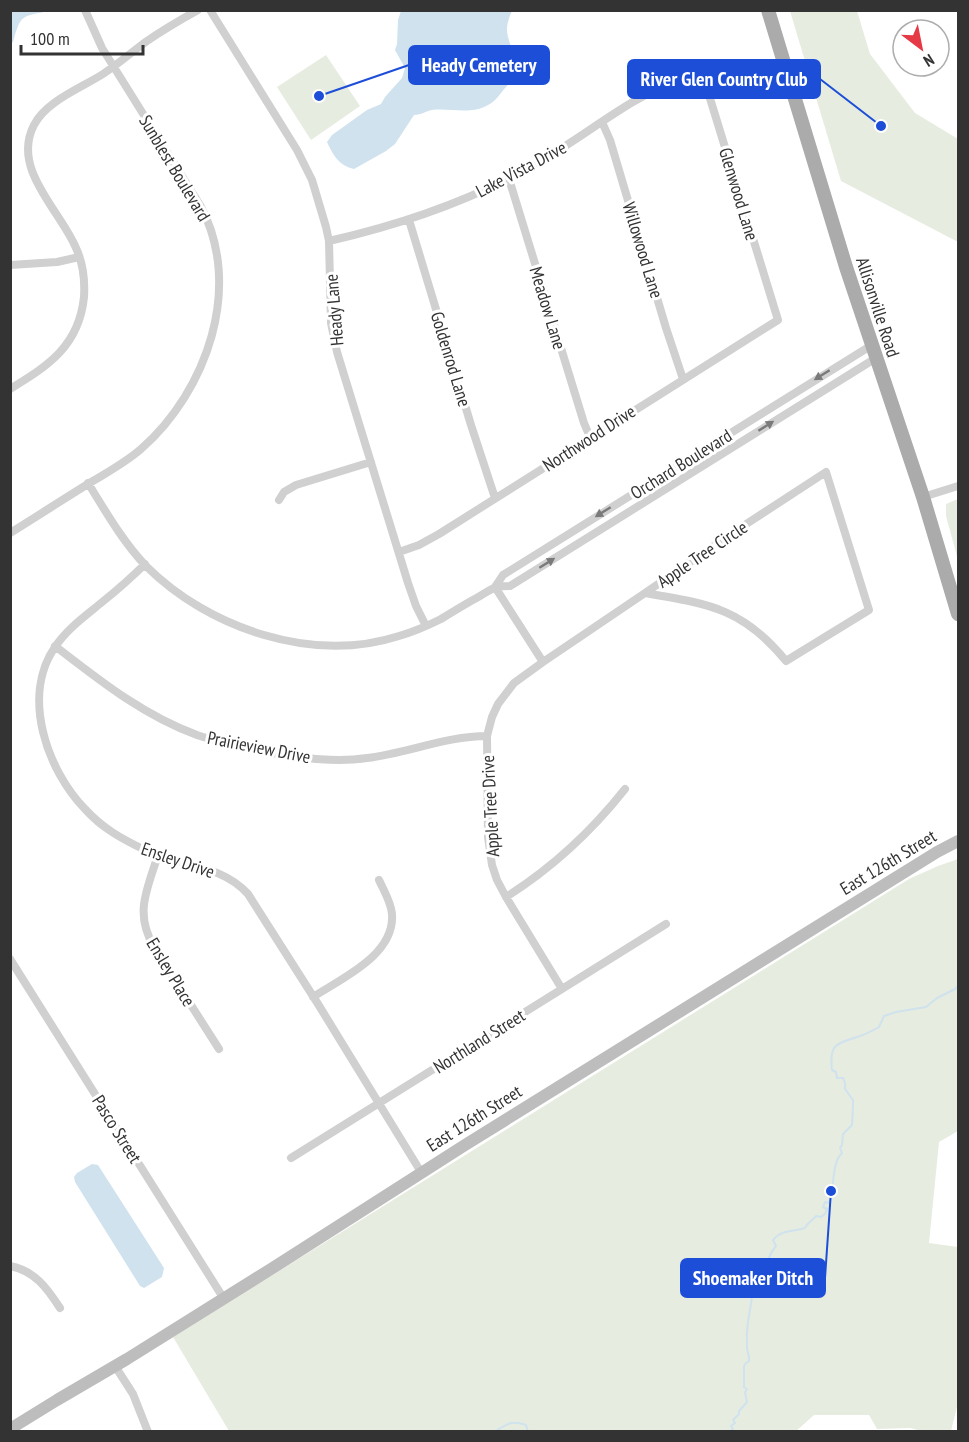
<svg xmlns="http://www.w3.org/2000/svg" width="969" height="1442" font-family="'PT Sans Narrow',sans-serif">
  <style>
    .green { fill: #e6ecdf }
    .water { fill: #cfe2ee }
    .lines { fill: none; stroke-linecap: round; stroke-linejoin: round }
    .stream { stroke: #cfe2ee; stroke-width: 2 }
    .street { stroke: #d0d0d0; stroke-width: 8 }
    .secondary { stroke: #bdbdbd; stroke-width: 12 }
    .primary { stroke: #ababab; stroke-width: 14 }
    .oneway { fill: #7a7a7a }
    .labels { text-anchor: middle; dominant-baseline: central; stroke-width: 6; stroke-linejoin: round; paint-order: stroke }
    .street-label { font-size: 18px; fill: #333; stroke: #fff }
    .leader { fill: none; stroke: #1d4ed8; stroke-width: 2 }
    .callout-dot { fill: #1d4ed8; stroke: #fff; stroke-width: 2 }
    .callout { fill: #1d4ed8; stroke: #1d4ed8; stroke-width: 2 }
    .callout-label { font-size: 20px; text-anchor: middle; font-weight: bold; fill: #fff }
  </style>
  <rect width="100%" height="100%" fill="#fff"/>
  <path class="green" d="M790 11H857L870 54 915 113 958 139V242L841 181Z
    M326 55 360 106 311 140 277 87Z
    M958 499V560L946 516V504Z
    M958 859V1131L939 1142 929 1243 958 1247V1403L951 1431H922L910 1428 877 1429 869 1415H814L795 1432 229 1431 173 1337 909 879 938 866Z"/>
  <path class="water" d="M11 10H49V11C22 17 21 13 13 42L11 44Z
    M401 11H512C501 35 511 37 514 60L510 64 505 80 510 79 512 82C502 88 499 100 488 105 471 115 451 108 432 110 426 111 421 115 414 115L395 144 386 151 354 169C339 166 333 155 327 142L332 135 367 110 381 104 385 97 402 78 405 68 395 50 397 44 398 20Z
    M92 1164 98 1165 164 1268 162 1277 144 1288 140 1286 75 1182 74 1177 77 1173Z"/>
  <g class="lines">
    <path class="stream" d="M494 1432C507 1424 511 1420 526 1425L528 1432
      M730 1432 733 1429 731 1426 735 1423 733 1420 739 1414V1411L747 1402 745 1392 747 1389 744 1387V1366L746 1363 749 1361C750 1355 747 1353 747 1347 747 1344 747 1341 747 1338 746 1326 751 1308 752 1296 753 1285 762 1283 764 1276 768 1264 767 1257 776 1246L773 1240C782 1229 793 1232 805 1228 807 1223 813 1220 816 1216L821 1217 825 1214 827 1209 823 1207 825 1202 829 1203C835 1189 831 1163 842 1153L840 1148 842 1145 843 1134 852 1125 853 1107V1100L845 1089V1083L843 1078H837L836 1072 832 1070C829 1044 836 1044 857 1037 865 1035 872 1031 879 1027L884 1016 896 1012 926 1007 937 998 955 989 958 986"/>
    <path class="street" d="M210 10 297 150 312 180 326 227 329 241 331 323 337 352 408 583 416 606 426 626
      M602 122 610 140 666 328 683 379
      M509 179 584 423 590 437
      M409 220 471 425 495 498
      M329 241C400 225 470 201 534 165 568 146 598 123 631 103 653 90 677 79 701 69L778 320 439 534 419 545 399 552
      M10 265 57 262 79 257
      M10 389C48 366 79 346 84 297 85 281 83 263 76 248 60 210 11 169 34 125 46 101 81 88 103 74 118 64 132 52 147 41 163 30 180 20 198 10
      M826 472 869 610 786 661C743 608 709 604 645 593L734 532Z
      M88 483C106 512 123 542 146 566 208 628 312 664 399 636 413 632 427 626 441 619 454 611 467 603 480 596 485 593 491 589 496 587 501 586 506 586 510 586L876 358
      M923 497 958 486
      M279 500 284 492 296 485 371 462
      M10 533C36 517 62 500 88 484 106 473 125 463 141 449 207 391 244 286 200 205L102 48 85 10
      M145 564C131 578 116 591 101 603 84 617 67 629 55 647 21 696 47 770 85 809 102 828 122 839 145 850 179 866 221 864 248 894L318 1004 421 1172
      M495 587 503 575 872 345
      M495 587 543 662
      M55 646C99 680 144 716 197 735 221 743 247 748 272 753 304 758 335 763 367 758 408 753 446 736 487 736
      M158 855C147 890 134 913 154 947L219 1049
      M506 897C552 868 591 832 625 789
      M10 959 224 1299
      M562 989 506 897 497 880 492 865 488 837 487 736 492 717 498 704 514 683 543 662 645 593
      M313 997C342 978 395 955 392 914 391 902 384 891 379 880
      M291 1158 666 924
      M10 1266C35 1271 47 1288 60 1308
      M115 1366 133 1394 148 1432"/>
    <path class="secondary" d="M10 1429 57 1400 127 1359 271 1269 465 1145 937 852 958 841"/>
    <path class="primary" d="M768 10 846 267 923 497 958 614"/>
  </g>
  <defs><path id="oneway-solid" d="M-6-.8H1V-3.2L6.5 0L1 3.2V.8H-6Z" transform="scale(1.5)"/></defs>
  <g class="oneway">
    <use href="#oneway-solid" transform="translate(822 375) rotate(148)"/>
    <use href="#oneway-solid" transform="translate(766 426) rotate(-32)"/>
    <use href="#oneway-solid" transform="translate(603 512) rotate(148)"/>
    <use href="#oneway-solid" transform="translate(547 563) rotate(-32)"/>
  </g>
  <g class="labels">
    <g class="street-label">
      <text transform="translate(175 168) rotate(59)">Sunblest Boulevard</text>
      <text transform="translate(521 169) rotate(-28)">Lake Vista Drive</text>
      <text transform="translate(739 194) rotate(73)">Glenwood Lane</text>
      <text transform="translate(643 250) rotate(73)">Willowood Lane</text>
      <text transform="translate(878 307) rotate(72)">Allisonville Road</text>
      <text transform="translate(548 308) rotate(73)">Meadow Lane</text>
      <text transform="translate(334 310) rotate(-95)">Heady Lane</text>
      <text transform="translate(451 359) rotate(73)">Goldenrod Lane</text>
      <text transform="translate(589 438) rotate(-33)">Northwood Drive</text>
      <text transform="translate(681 464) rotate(-32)">Orchard Boulevard</text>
      <text transform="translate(702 554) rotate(-34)">Apple Tree Circle</text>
      <text transform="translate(259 747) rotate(11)">Prairieview Drive</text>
      <text transform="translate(490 806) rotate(-93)">Apple Tree Drive</text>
      <text transform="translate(178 860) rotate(19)">Ensley Drive</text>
      <text transform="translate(888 862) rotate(-31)">East 126th Street</text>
      <text transform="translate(171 972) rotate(59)">Ensley Place</text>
      <text transform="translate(479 1041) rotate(-32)">Northland Street</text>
      <text transform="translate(474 1118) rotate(-32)">East 126th Street</text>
      <text transform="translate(117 1129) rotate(58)">Pasco Street</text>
    </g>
  </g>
  <path class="leader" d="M319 96L409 65M881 126L820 79M831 1191L825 1278"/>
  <g class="callout-dot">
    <circle cx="319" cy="96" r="6"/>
    <circle cx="881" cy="126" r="6"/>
    <circle cx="831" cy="1191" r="6"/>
  </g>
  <g class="callout">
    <rect x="409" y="46" width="140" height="38" rx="6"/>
    <rect x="628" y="60" width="192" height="38" rx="6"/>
    <rect x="681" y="1259" width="144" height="38" rx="6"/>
  </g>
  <g class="callout-label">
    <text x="479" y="72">Heady Cemetery</text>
    <text x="724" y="86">River Glen Country Club</text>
    <text x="753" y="1285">Shoemaker Ditch</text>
  </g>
  <rect width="969" height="1442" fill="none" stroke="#333333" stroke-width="24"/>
  <g transform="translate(921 48) rotate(148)"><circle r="28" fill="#ffffff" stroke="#adadad" stroke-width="1.5"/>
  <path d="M0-4.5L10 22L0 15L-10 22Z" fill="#e63946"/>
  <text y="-9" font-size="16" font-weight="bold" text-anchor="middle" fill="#333333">N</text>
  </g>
  <path d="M21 45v9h122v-9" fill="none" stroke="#333333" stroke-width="3"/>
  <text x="30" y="45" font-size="18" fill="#333333" stroke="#ffffff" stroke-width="4.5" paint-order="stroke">100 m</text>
</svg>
